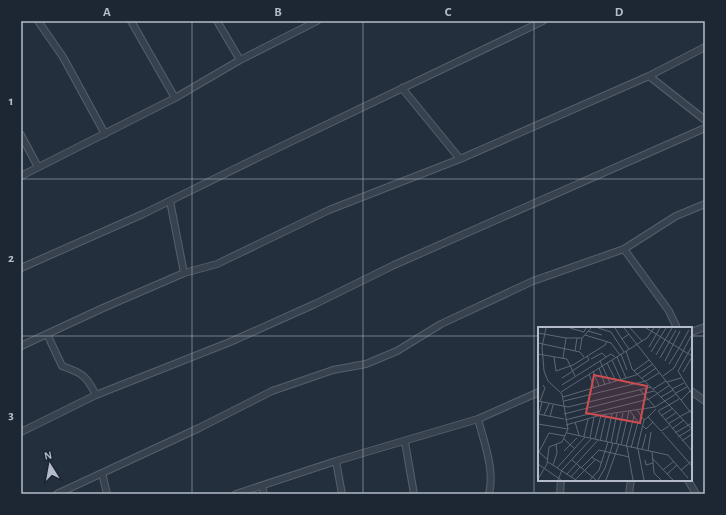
<svg xmlns="http://www.w3.org/2000/svg" width="726" height="515" font-family="'Alegreya Sans',sans-serif">
  <style>
    .lines { fill: none; stroke-linecap: round; stroke-linejoin: round }
    .minor-casing { stroke: #565f6c; stroke-width: 8 }
    .minor { stroke: #38414e; stroke-width: 6 }
    .grid { fill: none; stroke: #b4bcc9; stroke-width: 1; stroke-opacity: 0.55 }
    .inset-road { fill: none; stroke: #5e6776; stroke-width: 1 }
    .view { fill: #ce4d50; fill-opacity: 0.15; stroke: #ce4d50; stroke-width: 2 }
    .inset-edge { fill: none; stroke: #b4bcc9; stroke-width: 2 }
    .neatline { fill: none; stroke: #b4bcc9; stroke-width: 1.5 }
    .grid-label { font-size: 13px; text-anchor: middle; font-weight: bold; fill: #b4bcc9 }
  </style>
  <rect width="100%" height="100%" fill="#242f3e"/>
  <g class="lines">
    <g class="minor-casing">
      <path id="minor" d="M38 21 63 57 105 134
        M131 21 175 98
        M217 21 240 60
        M649 76 705 120
        M402 88 460 159
        M21 135 38 167
        M21 176 175 98 240 60 317 21
        M170 201 184 273
        M624 249 669 311 677 328
        M21 268 143 214 261 156 543 21
        M691 332 705 327
        M47 334 62 366C82 373 86 375 96 395
        M21 346 103 308 184 273 217 264 329 210 460 159 649 76 705 47
        M691 391 705 401
        M478 419C484 442 495 470 489 494
        M21 432 96 395 230 342 315 304 394 265 705 128
        M405 442 414 494
        M336 461 342 494
        M102 473 107 494
        M688 480 696 494
        M262 486 264 494
        M57 494 199 428 272 391 333 370 366 364 397 351 441 324 533 281 624 249 676 216 705 204
        M236 494 336 461 478 419 539 392
        M560 494 561 480
        M629 494 631 480"/>
    </g>
    <use href="#minor" class="minor"/>
  </g>
  <path class="grid" d="M192 21V494M363 21V494M534 21V494M21 179H705M21 336H539M691 336H705"/>
  <g transform="translate(538 327)">
    <rect width="154" height="154" fill="#242f3e"/>
    <path class="inset-road" d="M32 1 46 5 48 1M60 1 73 5 86 25M77 1 84 12 91 7M86 1 154 87M92 1 104 14M108 1 154 29M50 4 64 8M0 6 28 11H44L53 1M47 8 73 16 82 28M84 12 91 22M0 16 42 25 46 30M154 19 140 44 154 67M111 20 122 1M141 21 151 3M42 23 44 11M37 24 39 11M88 24 94 42 131 78 141 72M113 25 128 1M0 27 29 32 37 49M83 27 89 43M118 28 134 1M16 30 18 44 35 38 67 18 69 14M79 30 88 51M25 31 28 11M122 31 138 3M53 32 64 26 68 30M74 33 83 53M62 34 72 56M127 34 142 4M69 36 78 54M131 37 141 21M61 41 67 58M34 44 51 33 49 29M55 44 61 59M96 44 111 33M145 45 154 30M51 47 56 61M125 49 136 41 153 9M24 51 35 44M104 51 118 41M129 55 143 51M24 58 73 27 77 30M115 62 128 54M134 62 146 56M102 63 117 80M23 65 109 11 116 1M138 66 149 60M25 70 98 48 115 37M123 70 135 63M143 73 152 64M0 74 30 80 113 60M2 74 7 61 5 58M26 74 108 54 121 46M118 82 110 90 123 104 131 99M99 83 106 93 110 90M92 84 100 95 93 121M0 87 26 92M1 87 4 75M26 87 116 64M6 88 11 77M123 89 135 81M143 89 154 83M12 90 15 78M27 93 111 72 132 58M127 93 139 85M37 95 41 108M0 97 30 102M130 97 143 89M28 98 63 88 117 80 138 67M105 99 108 102 115 95M134 102 146 93M154 102 131 78 120 84 154 124M124 105 154 139M29 106 130 128 150 151M137 106 154 96M46 109 50 92M140 110 153 102M52 111 56 90M26 112 37 122M57 112 63 88M62 114 68 88M68 114 74 87M144 114 154 107M73 116 79 86M78 117 85 86M83 118 91 84M88 120 96 89M89 120 95 153M99 122 106 93M100 122 106 153M104 123 108 107M26 124 39 111M110 124 113 105M1 125 11 106 27 109M1 125 10 133M114 125 116 146 123 153M53 130 64 136M114 131 135 153M34 133 58 153M107 133 108 138 115 136M10 135 38 153M0 137 23 153M15 138 19 126 18 117M19 141 47 110M43 141 61 123 91 130M125 143 136 134M143 143 154 134M29 147 60 113M129 147 139 138M33 150 42 140M0 152 9 137 11 120 24 115 30 102 24 67 10 54 6 44 4 20 8 1M20 153 24 143 54 111M37 153 57 133M52 153 61 143 70 115M60 153 67 141 75 116M68 153 81 117"/>
    <path class="view" d="M56 48 109 59 102 96 48 86Z"/>
    <rect width="154" height="154" class="inset-edge"/>
  </g>
  <rect width="726" height="515" fill="none" stroke="#1d2633" stroke-width="44"/>
  <g transform="translate(50 465) rotate(349)" stroke="#1d2633" stroke-width="3" paint-order="stroke">
  <path d="M0-3L7 15L0 10L-7 15Z" fill="#b4bcc9"/>
  <text y="-6" font-size="11" font-weight="bold" text-anchor="middle" fill="#b4bcc9">N</text>
  </g>
  <rect x="22" y="22" width="682" height="471" class="neatline"/>
  <g class="grid-label">
    <text x="107" y="16">A</text>
    <text x="278" y="16">B</text>
    <text x="448" y="16">C</text>
    <text x="619" y="16">D</text>
    <text x="11" y="105">1</text>
    <text x="11" y="262">2</text>
    <text x="11" y="419">3</text>
  </g>
</svg>
